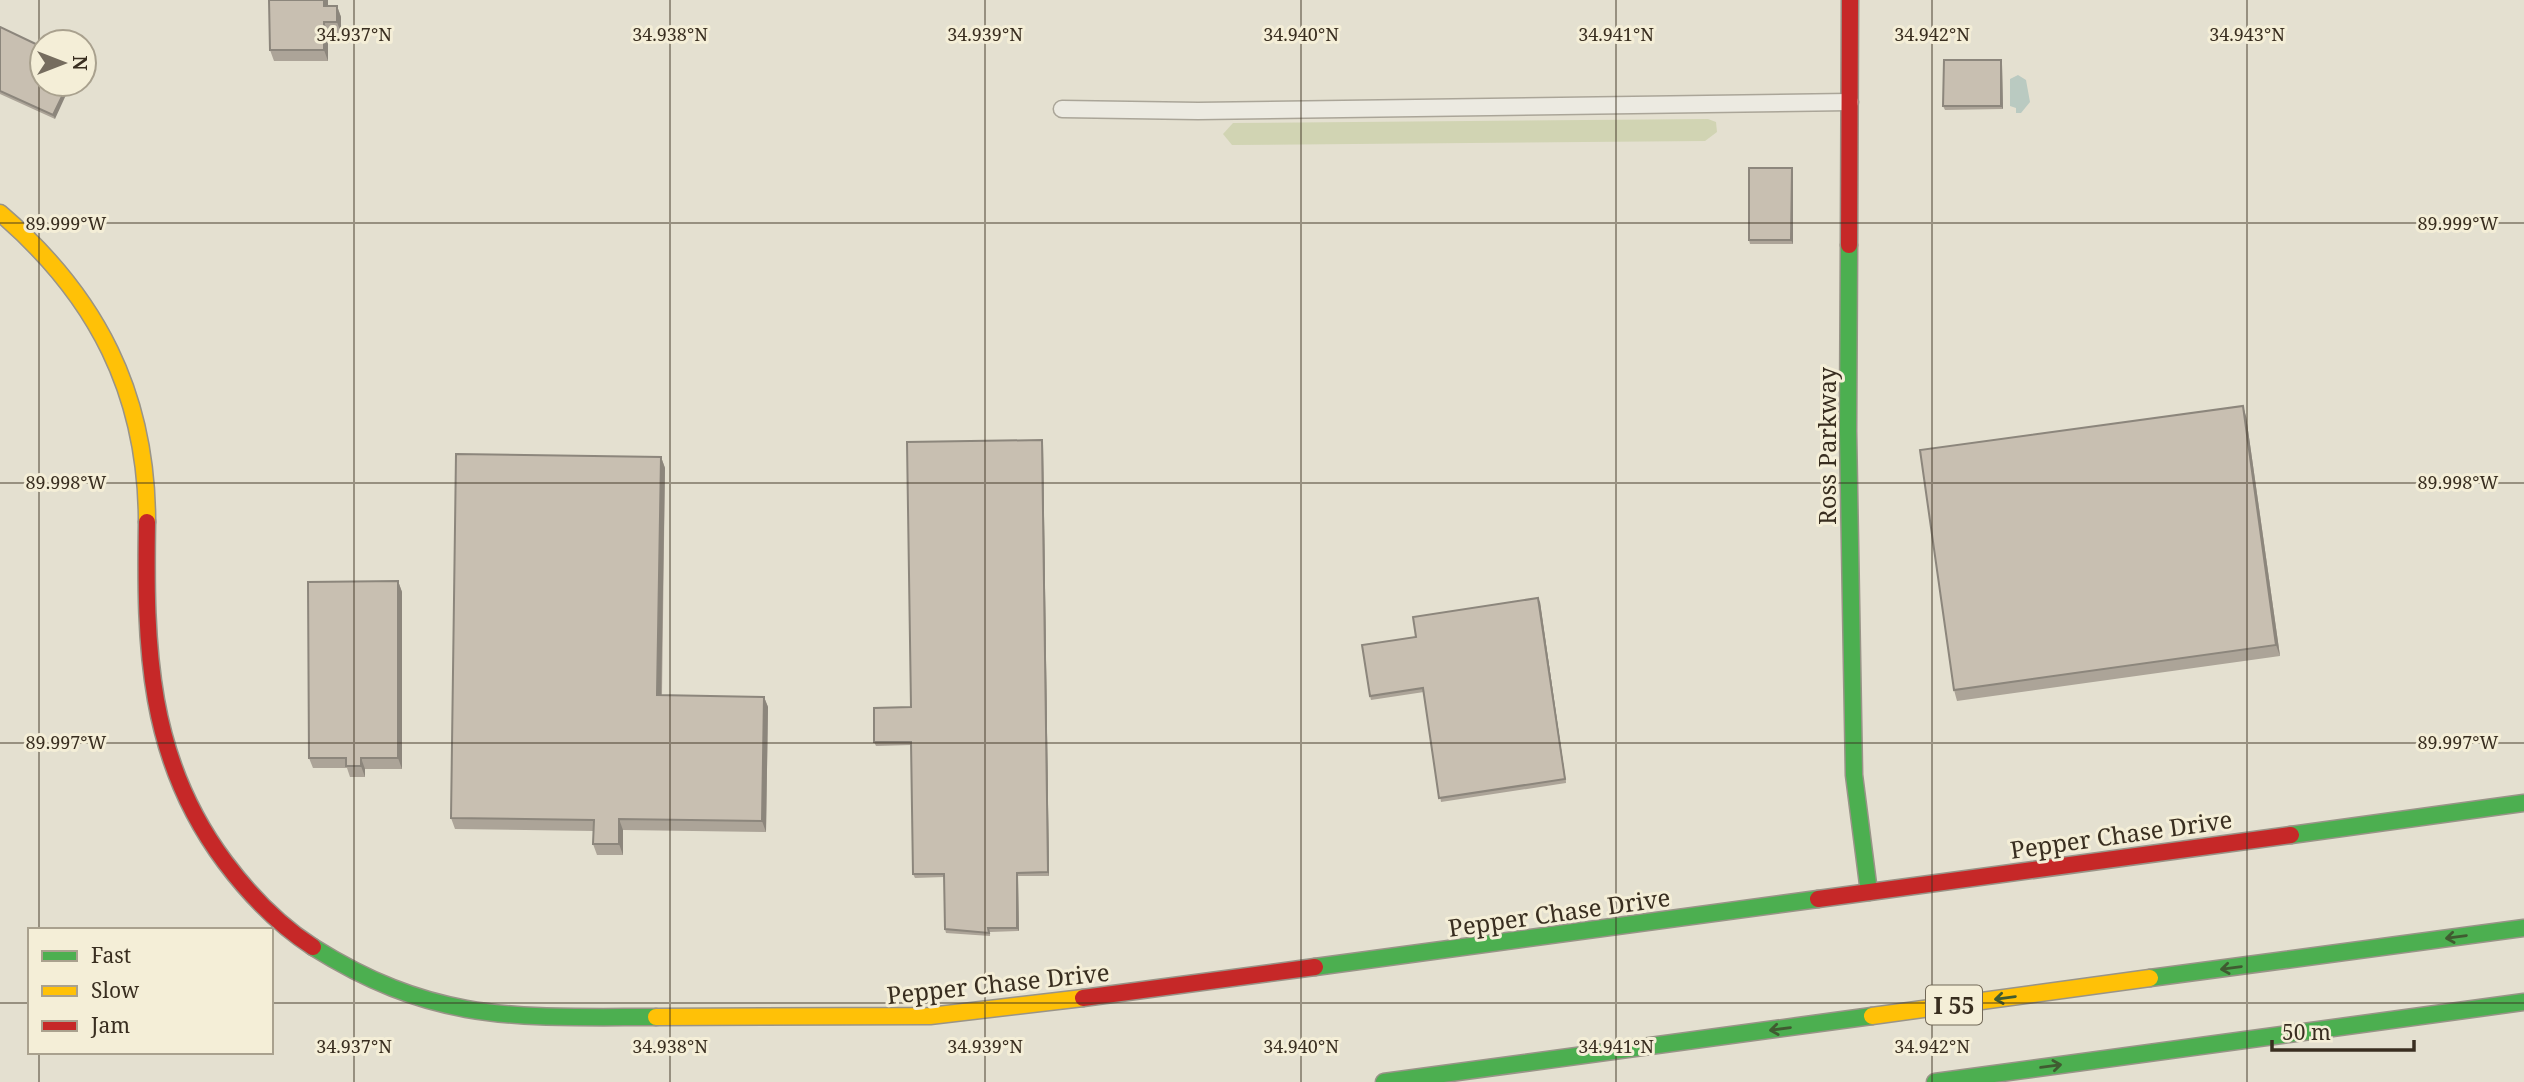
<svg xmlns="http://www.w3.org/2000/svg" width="2524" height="1082" font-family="'Noto Serif',serif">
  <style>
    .green { fill: #d1d4b3 }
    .water { fill: #bacac1 }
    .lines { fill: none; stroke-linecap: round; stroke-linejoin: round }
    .street-casing { stroke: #aaa598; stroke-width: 19 }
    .fast-casing { stroke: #999488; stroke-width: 19 }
    .slow-casing { stroke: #999488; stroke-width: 19 }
    .jam-casing { stroke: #999488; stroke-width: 19 }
    .street { stroke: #eceae1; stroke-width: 16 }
    .fast { stroke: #4caf50; stroke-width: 16 }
    .slow { stroke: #ffc107; stroke-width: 16 }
    .jam { stroke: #c62828; stroke-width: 16 }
    .wall { fill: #aca498 }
    .shaded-wall { fill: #8c867c }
    .building { fill: #c8bfb1; stroke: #8c867c; stroke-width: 2 }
    .oneway { stroke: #405b31 }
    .ticks { fill: none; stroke: #392e20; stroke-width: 2; stroke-opacity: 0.45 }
    .labels { text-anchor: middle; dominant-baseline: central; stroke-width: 6; stroke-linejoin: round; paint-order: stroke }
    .shield { fill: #f4eed7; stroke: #716857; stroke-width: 2 }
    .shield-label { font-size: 23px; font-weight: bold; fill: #392e20 }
    .street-label { font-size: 24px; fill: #392e20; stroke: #f4eed7 }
    .ticks-label { font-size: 18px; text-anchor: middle; fill: #392e20; stroke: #f4eed7; stroke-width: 6; stroke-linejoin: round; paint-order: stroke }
  </style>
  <rect width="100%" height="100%" fill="#e4e0d0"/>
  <path class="green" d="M1708 119 1716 122 1717 132 1705 141 1232 145 1223 134 1233 123Z"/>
  <path class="water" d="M2018 75 2026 80 2030 102 2021 113H2016V108L2010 106V79Z"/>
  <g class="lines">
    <g class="street-casing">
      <path id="street" d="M1062 109 1198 111 1850 102"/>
    </g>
    <g class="fast-casing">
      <path id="fast" d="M1849 245 1848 431 1854 775 1869 892
        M2291 835 2524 803
        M313 947C436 1024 517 1017 656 1017
        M1315 967 1818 899
        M2150 978 2524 928
        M1384 1082 1872 1016
        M1935 1082 2524 1002"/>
    </g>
    <g class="slow-casing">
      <path id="slow" d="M0 213C97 296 147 394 147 522
        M1872 1016 2150 978
        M656 1017 930 1016 1083 998"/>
    </g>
    <g class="jam-casing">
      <path id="jam" d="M1849 245 1850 0
        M147 522C145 647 147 758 225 862 249 894 279 925 313 947
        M1818 899 2291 835
        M1083 998 1315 967"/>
    </g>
    <use href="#street" class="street"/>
    <use href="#fast" class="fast"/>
    <use href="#slow" class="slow"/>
    <use href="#jam" class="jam"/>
  </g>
  <path class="wall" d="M328 0V6H337L341 17V33H328V61H274L270 50Z
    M0 27 42 47 55 119 0 94Z
    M2002 64 2003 109 1945 110 1943 106Z
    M1793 172V244H1750L1749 240Z
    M2246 416 2280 656 1957 701 1954 690Z
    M1043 444 1049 876H1018L1019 931 990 932V936L946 933 945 929 944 877 915 878 913 874 911 745 876 746 874 742 911 707Z
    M661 457 665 468 662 695 764 697 768 707 766 832 623 830V855H597L593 844 594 831 455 829 451 818Z
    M398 581 402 592V769H365V777H350L347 768H313L309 758Z
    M1540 602 1566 783 1441 802 1424 692 1371 700 1370 696Z"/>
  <path class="shaded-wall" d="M324 0H328V17L324 6Z
    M337 6 341 17V33L337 22Z
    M324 22 328 33V61L324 50Z
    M2001 60 2002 64 2003 109 2001 106Z
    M68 84H71L55 119 53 115Z
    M1792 168 1793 172V244L1791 240Z
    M2243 406 2246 416 2280 656 2276 645Z
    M1042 440 1043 444 1049 876 1048 872Z
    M661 457 665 468 661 706 657 695Z
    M398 581 402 592V769L398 758Z
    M1538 598 1540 602 1566 783 1565 779Z
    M764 697 768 707 766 832 762 821Z
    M361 758 365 769V777L361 766Z
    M619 819 623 830V855L619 844Z
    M1017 873 1018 876 1019 931 1017 928Z"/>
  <path class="building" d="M269 0H324V6H337V22H324V50H270Z
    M0 27 42 47V84H68L53 115 0 91Z
    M1944 60H2001V106H1943Z
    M1749 168H1792L1791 240H1749Z
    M2243 406 2276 645 1954 690 1920 450Z
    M1042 440 1048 872 1017 873V928H988L989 933 945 929 944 874H913L911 742H874V708L911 707 907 442Z
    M456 454 661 457 657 695 764 697 762 821 619 819V844H593L594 820 451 818Z
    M398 581V758H361V766H346V758H309L308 582Z
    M1538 598 1565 779 1439 798 1423 688 1370 696 1362 645 1416 637 1413 617Z"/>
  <defs><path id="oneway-shaft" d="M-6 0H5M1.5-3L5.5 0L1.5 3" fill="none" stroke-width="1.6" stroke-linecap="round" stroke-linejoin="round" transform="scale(1.75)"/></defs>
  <g class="oneway">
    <use href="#oneway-shaft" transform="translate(2456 937) rotate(172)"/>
    <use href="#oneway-shaft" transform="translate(2231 968) rotate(172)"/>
    <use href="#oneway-shaft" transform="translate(2005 998) rotate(172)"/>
    <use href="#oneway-shaft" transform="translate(1780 1029) rotate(172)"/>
    <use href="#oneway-shaft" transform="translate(2051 1066) rotate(-8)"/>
  </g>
  <path class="ticks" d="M39 0V930M354 0V1082M670 0V1082M985 0V1082M1301 0V1082M1616 0V1082M1932 0V1082M2247 0V1082M0 223H2524M0 483H2524M0 743H2524M0 1003H30M271 1003H2524M39 1052V1082"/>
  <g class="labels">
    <rect class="shield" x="1926" y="985.5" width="56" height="39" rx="5"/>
    <g class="shield-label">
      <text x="1954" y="1005">I 55</text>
    </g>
    <g class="street-label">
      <text transform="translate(1826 446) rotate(-90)">Ross Parkway</text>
      <text transform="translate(2121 834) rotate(-8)">Pepper Chase Drive</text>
      <text transform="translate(1559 912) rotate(-8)">Pepper Chase Drive</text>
      <text transform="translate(998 983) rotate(-6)">Pepper Chase Drive</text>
    </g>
  </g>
  <g class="ticks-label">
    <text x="354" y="41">34.937°N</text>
    <text x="670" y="41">34.938°N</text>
    <text x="985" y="41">34.939°N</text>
    <text x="1301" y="41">34.940°N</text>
    <text x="1616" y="41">34.941°N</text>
    <text x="1932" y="41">34.942°N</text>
    <text x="2247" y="41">34.943°N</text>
    <text x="2458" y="230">89.999°W</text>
    <text x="66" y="230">89.999°W</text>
    <text x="2458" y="489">89.998°W</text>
    <text x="66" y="489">89.998°W</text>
    <text x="2458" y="749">89.997°W</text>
    <text x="66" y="749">89.997°W</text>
    <text x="354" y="1053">34.937°N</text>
    <text x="670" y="1053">34.938°N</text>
    <text x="985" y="1053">34.939°N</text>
    <text x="1301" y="1053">34.940°N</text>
    <text x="1616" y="1053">34.941°N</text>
    <text x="1932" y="1053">34.942°N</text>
  </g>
  <rect x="28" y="928" width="245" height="126" fill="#f4eed7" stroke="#a9a18e" stroke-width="2"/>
  <rect x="42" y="951" width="35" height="10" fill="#4caf50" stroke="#a9a18e" stroke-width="2"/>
  <text x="91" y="963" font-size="21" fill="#392e20">Fast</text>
  <rect x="42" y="986" width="35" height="10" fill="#ffc107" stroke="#a9a18e" stroke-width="2"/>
  <text x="91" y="998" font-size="21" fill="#392e20">Slow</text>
  <rect x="42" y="1021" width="35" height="10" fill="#c62828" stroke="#a9a18e" stroke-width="2"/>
  <text x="91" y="1033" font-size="21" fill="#392e20">Jam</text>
  <g transform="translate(63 63) rotate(90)"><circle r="33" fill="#f4eed7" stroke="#a9a18e" stroke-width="2"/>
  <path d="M0-5L12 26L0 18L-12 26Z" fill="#756c5e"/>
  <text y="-10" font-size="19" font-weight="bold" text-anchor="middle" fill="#392e20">N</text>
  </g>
  <path d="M2272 1040v10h142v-10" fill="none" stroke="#392e20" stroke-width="3.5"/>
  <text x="2282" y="1040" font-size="21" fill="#392e20" stroke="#f4eed7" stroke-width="5" paint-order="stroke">50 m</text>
</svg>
